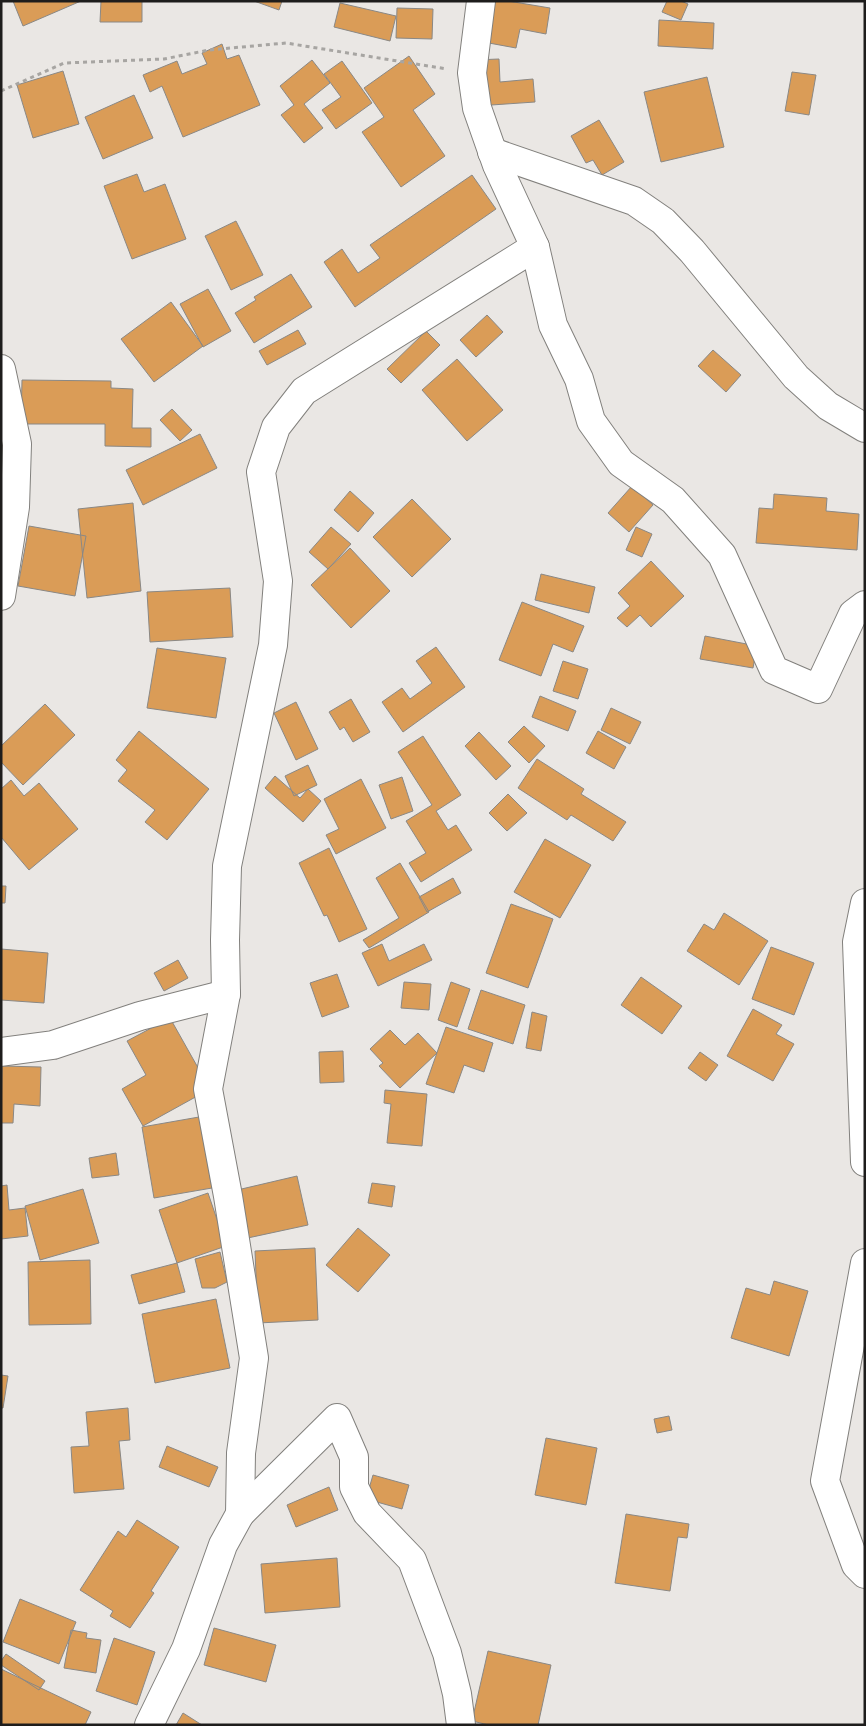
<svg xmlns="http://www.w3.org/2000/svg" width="866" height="1726" font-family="'Golos Text',sans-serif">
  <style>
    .building { fill: #da9c57; stroke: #8a8885 }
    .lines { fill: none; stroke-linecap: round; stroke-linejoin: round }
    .street-casing { stroke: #82807d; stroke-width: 30 }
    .secondary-casing { stroke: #82807d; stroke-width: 30 }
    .path { stroke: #a7a5a2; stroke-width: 3; stroke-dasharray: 4 4; stroke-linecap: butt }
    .street { stroke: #fff; stroke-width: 28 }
    .secondary { stroke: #fff; stroke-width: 28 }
  </style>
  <rect width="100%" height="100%" fill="#eae7e4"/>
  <path class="building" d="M13 1H81L23 26Z
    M101 1H142V22H100Z
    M254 1H282L279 10Z
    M485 1H508L550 8 546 34 520 29 516 48 478 41Z
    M667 1H681L688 4 681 20 662 12Z
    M340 3 396 16 390 41 334 27Z
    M397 8 433 9 432 39 396 38Z
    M659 20 714 23 713 49 658 46Z
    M222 44 227 59 239 55 260 105 183 137 162 86 150 92 143 75 177 61 182 74 207 64 202 53Z
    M409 56 435 94 413 110 445 156 401 187 362 132 384 117 364 88Z
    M499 59 500 82 533 79 535 102 477 106 474 60Z
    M312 60 330 83 304 104 323 128 304 143 281 115 294 105 280 86Z
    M342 61 372 103 336 129 322 110 341 97 324 74Z
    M63 71 79 124 33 138 17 85Z
    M792 72 816 75 809 115 785 111Z
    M707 77 724 147 661 162 644 92Z
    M134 95 153 138 103 159 85 117Z
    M599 120 624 162 602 175 593 160 586 163 571 136Z
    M137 174 144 192 165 184 186 239 132 259 104 186Z
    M472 175 496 209 355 307 324 262 342 249 358 273 380 258 370 245Z
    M236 221 263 275 231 290 205 236Z
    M291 274 312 307 254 343 235 313 256 300 254 297Z
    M208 289 231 331 203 347 180 304Z
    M171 302 203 346 154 382 121 339Z
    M487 315 503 332 476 357 460 340Z
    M298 330 306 344 267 365 259 351Z
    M426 331 440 345 401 383 387 369Z
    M713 350 741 375 726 392 698 366Z
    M457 359 503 410 467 441 422 390Z
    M22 380 111 381V388L133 389 132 428H151V447L105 446V424H21Z
    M172 409 192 430 180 441 160 420Z
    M200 434 217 468 143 505 126 470Z
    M632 486 653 505 629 532 608 513Z
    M350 491 374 513 358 532 334 510Z
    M774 494 827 498 826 511 859 514 857 550 756 543 759 508 773 509Z
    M412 499 451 539 412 577 373 537Z
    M133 503 141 591 87 598 78 509Z
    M29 526 86 536 75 596 18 586Z
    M331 527 351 544 328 569 309 552Z
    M636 527 652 534 642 557 626 550Z
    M350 548 390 591 351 628 311 585Z
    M651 561 684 596 651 627 640 615 627 627 617 618 630 606 618 593Z
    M541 574 595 587 589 613 535 600Z
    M230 588 233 637 150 642 147 592Z
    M522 602 584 626 573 652 553 644 541 676 499 660Z
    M705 636 757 646 753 668 700 659Z
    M436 647 465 687 403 732 382 702 402 688 410 699 432 683 416 661Z
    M157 648 226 658 216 718 147 708Z
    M563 661 588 669 578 699 553 691Z
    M540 696 576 711 568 731 532 717Z
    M351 699 370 732 353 742 344 727 340 730 329 712Z
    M296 702 318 749 296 760 274 713Z
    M45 704 75 735 23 785 1 762V746Z
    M611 708 641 722 630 744 601 730Z
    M524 726 545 746 529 763 508 742Z
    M139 731 209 789 167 840 145 822 155 810 118 781 127 770 116 760Z
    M598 731 626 747 614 769 586 753Z
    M479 732 511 766 496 780 465 746Z
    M423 736 461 795 436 811 448 830 456 825 472 850 421 882 409 863 426 853 406 821 432 805 398 752Z
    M537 759 584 789 581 794 626 822 613 841 571 815 567 820 518 788Z
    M308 765 317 785 294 796 285 776Z
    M275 776 300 798 308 789 321 801 303 822 265 788Z
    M402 777 413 811 391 819 379 785Z
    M361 779 386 828 336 854 326 835 339 829 324 799Z
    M11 780 24 796 39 783 78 829 29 870 1 837V789Z
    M508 794 527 813 507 831 489 813Z
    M545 839 591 865 560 918 514 892Z
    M329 848 367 929 339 942 327 915 324 916 299 863Z
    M400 863 429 912 369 948 363 940 399 918 376 878Z
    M453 878 461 893 427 912 419 897Z
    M1 886H6L5 903H1Z
    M511 904 553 919 528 988 486 973Z
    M724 913 768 941 739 985 687 951 704 924 714 930Z
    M382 944 389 961 424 944 432 960 378 986 362 953Z
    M771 947 814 963 794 1015 752 999Z
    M1 949 48 953 44 1003 1 1000Z
    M178 960 188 978 164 991 154 973Z
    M337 974 349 1007 322 1017 310 983Z
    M641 977 682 1006 662 1034 621 1005Z
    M404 982 431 984 429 1010 401 1008Z
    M451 982 470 989 457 1027 438 1020Z
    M481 990 525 1005 513 1044 468 1029Z
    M753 1009 782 1025 776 1034 794 1044 773 1081 727 1056Z
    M532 1012 547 1016 541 1051 526 1048Z
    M170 1018 210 1089 143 1126 122 1089 146 1075 127 1041Z
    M446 1027 493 1043 484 1072 464 1065 454 1093 426 1084Z
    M390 1030 405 1045 418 1033 437 1053 400 1088 379 1066 383 1063 370 1049Z
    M343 1051 344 1082 320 1083 319 1052Z
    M700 1052 718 1065 706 1081 688 1068Z
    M2 1066 41 1067 40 1106 14 1104 13 1123H1Z
    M385 1090 427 1094 422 1146 387 1143 391 1104 384 1103Z
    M199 1117 212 1188 154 1198 142 1127Z
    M116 1153 119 1175 92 1178 89 1158Z
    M297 1176 308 1225 243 1239 233 1191Z
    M372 1183 395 1186 392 1207 368 1203Z
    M7 1185 9 1210 25 1208 28 1236 1 1239V1186Z
    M83 1189 99 1243 40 1260 25 1206Z
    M208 1193 226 1246 177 1263 159 1210Z
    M358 1228 390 1255 358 1292 326 1265Z
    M315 1248 318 1320 258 1323 255 1251Z
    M220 1252 227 1282 215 1288H202L195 1259Z
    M90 1260 91 1324 29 1325 28 1262Z
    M177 1263 185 1292 139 1304 131 1275Z
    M774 1281 808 1291 789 1356 731 1338 746 1288 770 1295Z
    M216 1299 230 1368 155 1383 142 1314Z
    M1 1375 8 1376 3 1408H1Z
    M128 1408 130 1440 119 1441 124 1489 74 1493 71 1447 89 1446 86 1412Z
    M669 1416 672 1430 657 1433 654 1419Z
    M546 1438 597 1448 586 1505 535 1495Z
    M167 1446 218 1467 209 1487 159 1467Z
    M373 1475 409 1485 402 1509 366 1499Z
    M329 1487 338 1510 296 1527 287 1505Z
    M626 1514 689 1524 687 1538 678 1537 670 1591 615 1583Z
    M137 1520 179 1547 151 1591 154 1593 130 1628 110 1616 113 1611 80 1590 118 1531 126 1537Z
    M337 1558 340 1607 265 1613 261 1564Z
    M20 1599 76 1622 59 1664 3 1642Z
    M214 1628 276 1645 266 1682 204 1665Z
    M71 1630 87 1633 86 1638 101 1640 96 1673 64 1668Z
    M114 1638 155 1652 137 1705 96 1691Z
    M488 1651 551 1665 538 1725H489L472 1721Z
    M6 1654 45 1681 39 1690 1 1665V1661Z
    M1 1669 91 1712 85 1725H1Z
    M183 1713 202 1725H176Z"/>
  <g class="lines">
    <g class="street-casing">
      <path id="street" d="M492 152 634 201 663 221 692 251 796 377 828 406 865 428
        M535 247 553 325 579 379 591 421 621 463 673 500 722 555 774 670 818 689 853 614 865 605
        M1 369 17 444 15 507 1 596
        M865 903 857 942 865 1162
        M1 1052 53 1045 140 1016 226 994
        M865 1263 825 1481 856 1565 865 1574
        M240 1514 337 1418 354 1457V1487L367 1513 412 1560 447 1653 457 1694 461 1725"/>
    </g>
    <g class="secondary-casing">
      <path id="secondary" d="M149 1725 186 1649 223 1545 240 1514 241 1453 254 1358 228 1196 208 1089 226 994 225 940 227 866 273 645 278 581 261 472 276 427 304 391 535 247 497 165 477 108 472 73 481 1"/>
    </g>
    <path class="path" d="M1 91 64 63 164 59 209 50 286 43 447 69"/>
    <use href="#street" class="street"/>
    <use href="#secondary" class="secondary"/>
  </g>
  <rect width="866" height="1726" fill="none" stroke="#1e1d1c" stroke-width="5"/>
</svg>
